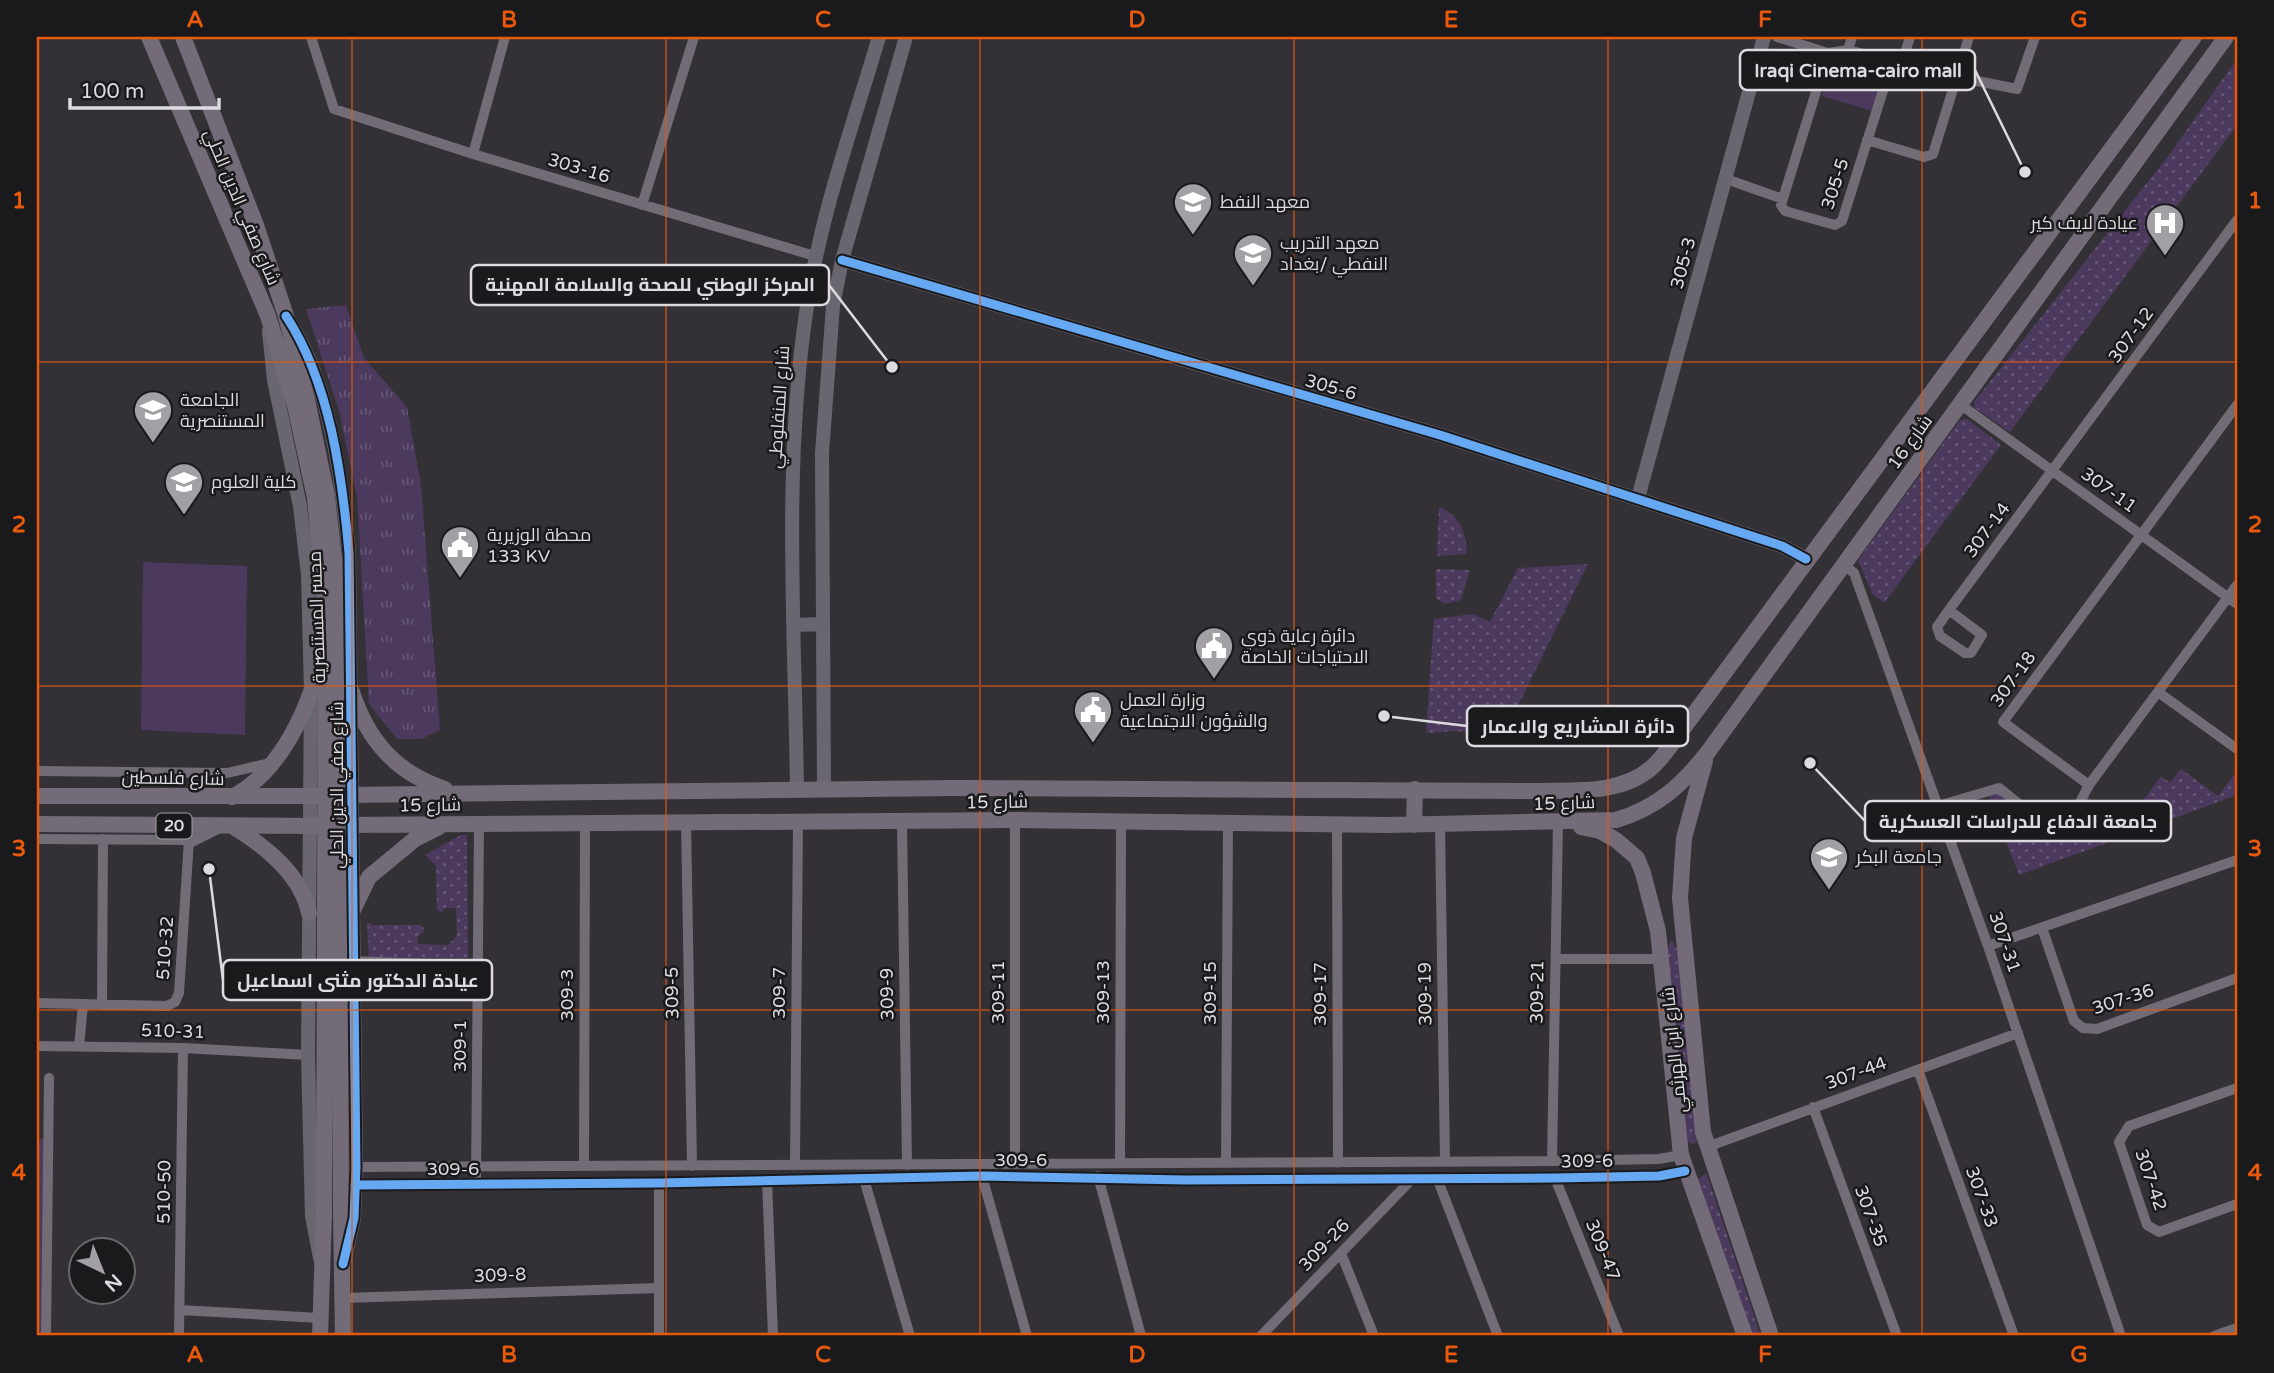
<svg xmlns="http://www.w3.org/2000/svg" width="2274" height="1373" font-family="'Varela Round',Cairo,sans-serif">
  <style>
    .grass { fill: url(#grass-dots) }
    .park { fill: url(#park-tufts) }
    .garden { fill: #4b3a5d }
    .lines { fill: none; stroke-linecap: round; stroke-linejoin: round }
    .street { stroke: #716c76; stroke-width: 10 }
    .secondary { stroke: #6a6670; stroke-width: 14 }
    .primary { stroke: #736c78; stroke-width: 16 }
    .primary-bridge { stroke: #736c78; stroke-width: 16 }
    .cycleway-casing { stroke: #1a191c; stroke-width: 13 }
    .cycleway { stroke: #66a8f1; stroke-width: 9 }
    .grid { fill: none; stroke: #e8590c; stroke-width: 2; stroke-opacity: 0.55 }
    .labels { text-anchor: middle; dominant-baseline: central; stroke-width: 5; stroke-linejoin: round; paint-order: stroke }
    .shield { fill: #1a191c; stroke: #a2a1a4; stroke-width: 2 }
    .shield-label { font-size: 16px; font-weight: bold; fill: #dddbdf }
    .street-label { font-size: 18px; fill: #dddbdf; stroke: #1a191c }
    .poi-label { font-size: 18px; fill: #dddbdf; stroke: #1a191c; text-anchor: start }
    .leader { fill: none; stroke: #dddbdf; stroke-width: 2.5 }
    .callout-dot { fill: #dddbdf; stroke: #1a191c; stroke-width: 2.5 }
    .callout { fill: #1a191c; stroke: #dddbdf; stroke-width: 2.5 }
    .callout-label { font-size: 19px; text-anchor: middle; font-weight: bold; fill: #dddbdf }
    .neatline { fill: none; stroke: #e8590c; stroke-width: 2.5 }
    .grid-label { font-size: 23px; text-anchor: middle; font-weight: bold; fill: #e8590c }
  </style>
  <defs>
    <pattern id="grass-dots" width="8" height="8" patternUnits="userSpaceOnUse" patternTransform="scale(1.75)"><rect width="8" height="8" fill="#4b3a5d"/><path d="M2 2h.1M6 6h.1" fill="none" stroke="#645674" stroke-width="1.8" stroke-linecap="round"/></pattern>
    <pattern id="park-tufts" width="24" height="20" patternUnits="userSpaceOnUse" patternTransform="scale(1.75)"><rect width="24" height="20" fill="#4b3a5d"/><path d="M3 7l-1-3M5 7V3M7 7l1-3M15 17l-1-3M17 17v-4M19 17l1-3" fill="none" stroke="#645674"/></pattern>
  </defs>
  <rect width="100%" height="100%" fill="#333135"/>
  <path class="grass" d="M2237 59V125L2010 432 1975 408 1974 402 2169 155Z
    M1967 419 2001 445 1884 603 1872 593 1858 560 1960 420Z
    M1439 507C1459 514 1467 534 1467 554L1437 556Z
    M1588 564 1503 736 1455 731 1426 733 1434 619 1473 614 1490 622 1518 568Z
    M1436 569 1470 570 1461 600 1445 604 1436 598Z
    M2181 769 2218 796 2237 771V795L2019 875 1987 791 1992 789 2058 832 2085 796 2128 821 2161 776 2170 783Z
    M461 835H467L468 958 369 959 367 922 374 925H421L425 930 417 938 418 944 448 945 457 936 456 908H446L441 913 437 909 436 866 425 855Z
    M1672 940 1679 954 1697 1141 1694 1144 1685 1141 1666 951Z
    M1704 1174 1707 1175 1761 1336H1753L1698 1180Z"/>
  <path class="park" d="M346 305 364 358 407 407 421 485 440 730 421 739H397L369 704 357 497 339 411 306 309Z"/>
  <path class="garden" d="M1833 62 1883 78 1872 111 1822 96Z
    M143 562 247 566 245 735 141 730Z
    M37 1139H48L46 1336H37Z"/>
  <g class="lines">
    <path class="street" d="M311 37 334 109 473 154 815 256
      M1777 37 1828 53 1848 50 1896 62 1904 56 1910 37
      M1848 50 1852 37
      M1828 53 1781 205 1785 211 1835 225 1842 221 1892 62
      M1904 56 1959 72
      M1957 77 2017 89 2035 37
      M1867 140 1924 157 1933 154 1969 37
      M473 154 505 37
      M1726 179 1783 199
      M642 205 694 37
      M1961 405 2237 604
      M2237 405 2003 722 2089 785 2237 585
      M1844 565 1854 573 1988 946 2121 1336
      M1949 610 1982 635 1971 653H1965L1940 636 1937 627 1949 610 2237 220
      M2158 692 2237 749
      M37 771 227 773 270 763
      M1938 806 1999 788 2049 828 2058 832 2066 829 2089 785
      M686 821 692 1166
      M902 822 907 1165
      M1337 825 1338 1163
      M1440 825 1445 1162
      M37 839 189 840 179 993 175 1002 167 1006 37 1003
      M2042 928 2074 1021 2083 1028 2097 1029 2237 978
      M1988 946 2237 860
      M1556 959H1660
      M353 961 478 966
      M102 1005 103 839
      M37 1046 183 1048 308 1055
      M79 1047 83 1004
      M1918 1070 2014 1336
      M2237 1088 2129 1126 2119 1142 2147 1225 2159 1232 2237 1204
      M1813 1107 1897 1336
      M1707 1147 2018 1033
      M1552 1161 1558 823
      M1120 1163 1121 821
      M1226 1163 1228 822
      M1015 1164V820
      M795 1165 798 821
      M584 1166 585 823
      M356 1167 1552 1161 1659 1159 1681 1155
      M982 1176 1027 1336
      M1098 1176 1141 1336
      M1437 1178 1498 1336
      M1555 1178 1619 1336
      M864 1179 910 1336
      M767 1180 773 1336
      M476 1184 479 823
      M355 1185 659 1183 982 1176 1185 1180 1555 1178 1659 1176 1685 1171
      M1341 1253 1374 1336
      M343 1298 659 1288
      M180 1310 320 1318
      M46 1336 49 1078
      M179 1336 183 1048
      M659 1336V1183
      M1261 1336 1412 1179
      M2214 1336 2237 1328"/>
    <path class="secondary" d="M842 260 1440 435 1782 546 1806 559
      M290 323C330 384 342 481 349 553L356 1167 354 1218 344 1261
      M269 331 274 380 300 506 308 575 311 692 308 1055 312 1216 320 1258
      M1638 498 1764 37
      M795 625 823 624
      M824 789 822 453 833 306 842 260 906 37
      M797 790C795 632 783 470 806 313 819 219 852 128 879 37"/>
    <path class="primary" d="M149 37 268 316 295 405
      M183 37 257 228 286 316 307 400
      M352 692C368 741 396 773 445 789
      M1705 761 1684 838 1680 898 1703 1132 1771 1336
      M345 795 953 788 1538 791C1575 790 1620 794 1650 769 1665 757 1676 737 1688 722L2194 37
      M37 796H318
      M232 797C272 776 296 733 311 692
      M37 824 318 826
      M345 825 1015 820 1387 825 1616 820C1657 808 1682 785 1708 752L2226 37
      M1414 825 1415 789
      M232 826C265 846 301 874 309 913
      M1581 827 1600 831 1616 840 1637 858 1643 873 1658 931 1681 1155 1745 1336
      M189 840 217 826
      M353 910 369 877 415 839 439 827
      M341 1214 343 1336
      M320 1336 324 1215"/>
    <path class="primary-bridge" d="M307 400 327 496 338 594 341 1214
      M295 405 315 498 326 618 324 1215"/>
    <g class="cycleway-casing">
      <path id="cycleway" d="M842 260 1440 435 1782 546 1806 559
        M286 316C330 383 342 474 349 553L356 1167 354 1218 343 1264
        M355 1185 659 1183 982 1176 1185 1180 1555 1178 1659 1176 1685 1171"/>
    </g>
    <use href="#cycleway" class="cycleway"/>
  </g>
  <path class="grid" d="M352 37V1336M666 37V1336M980 37V1336M1294 37V1336M1608 37V1336M1922 37V1336M37 362H2237M37 686H2237M37 1010H2237"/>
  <defs>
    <g id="university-pin" transform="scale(2.0125)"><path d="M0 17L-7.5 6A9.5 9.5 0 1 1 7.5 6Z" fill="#a2a0a4" stroke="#1a191c"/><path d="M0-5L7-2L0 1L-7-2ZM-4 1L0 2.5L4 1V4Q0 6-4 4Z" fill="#fff"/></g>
    <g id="hospital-pin" transform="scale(2.0125)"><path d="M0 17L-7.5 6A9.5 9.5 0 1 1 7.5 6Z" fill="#a2a0a4" stroke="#1a191c"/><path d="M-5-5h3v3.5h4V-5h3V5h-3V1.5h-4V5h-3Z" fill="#fff"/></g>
    <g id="civic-pin" transform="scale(2.0125)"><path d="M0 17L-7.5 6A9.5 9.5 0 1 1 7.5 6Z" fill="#a2a0a4" stroke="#1a191c"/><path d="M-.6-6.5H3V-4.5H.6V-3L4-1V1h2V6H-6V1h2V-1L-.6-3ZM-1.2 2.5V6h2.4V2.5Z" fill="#fff"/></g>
  </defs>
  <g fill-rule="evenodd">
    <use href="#university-pin" x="1193" y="202"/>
    <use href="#hospital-pin" x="2165" y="223"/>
    <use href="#university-pin" x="1253" y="253"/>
    <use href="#university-pin" x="153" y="410"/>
    <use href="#university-pin" x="184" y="482"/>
    <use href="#civic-pin" x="460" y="545"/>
    <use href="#civic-pin" x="1214" y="646"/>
    <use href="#civic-pin" x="1093" y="710"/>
    <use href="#university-pin" x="1829" y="857"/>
  </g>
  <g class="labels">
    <rect class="shield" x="156.5" y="813.5" width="35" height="25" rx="5"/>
    <g class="shield-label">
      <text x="174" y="826">20</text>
    </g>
    <g class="street-label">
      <text transform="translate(579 168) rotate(17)">303-16</text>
      <text transform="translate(1835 184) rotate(-72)">305-5</text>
      <text transform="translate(242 207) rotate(67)">شارع صفي الدين الحلي</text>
      <text transform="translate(1683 263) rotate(-75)">305-3</text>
      <text transform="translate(2131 335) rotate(-54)">307-12</text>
      <text transform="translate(1331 387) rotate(16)">305-6</text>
      <text transform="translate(779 407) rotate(-86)">شارع المنفلوطي</text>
      <text transform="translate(1910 442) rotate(-54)">شارع 16</text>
      <text transform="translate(2109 490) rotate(36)">307-11</text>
      <text transform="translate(1987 530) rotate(-53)">307-14</text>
      <text transform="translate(317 617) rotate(-92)">مجسر المستنصرية</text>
      <text transform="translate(2013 679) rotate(-54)">307-18</text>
      <text transform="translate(173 778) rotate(1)">شارع فلسطين</text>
      <text transform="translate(337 785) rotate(-90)">شارع صفي الدين الحلي</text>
      <text transform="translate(997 802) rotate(-1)">شارع 15</text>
      <text transform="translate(1564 803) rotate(-2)">شارع 15</text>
      <text transform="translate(430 805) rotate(-1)">شارع 15</text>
      <text transform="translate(2005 942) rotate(71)">307-31</text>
      <text transform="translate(165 948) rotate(-86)">510-32</text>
      <text transform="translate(998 992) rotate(-90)">309-11</text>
      <text transform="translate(1103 992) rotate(-90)">309-13</text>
      <text transform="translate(1537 992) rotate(-89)">309-21</text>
      <text transform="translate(672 993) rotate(-91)">309-5</text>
      <text transform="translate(779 993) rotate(-90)">309-7</text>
      <text transform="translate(1210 993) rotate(-90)">309-15</text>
      <text transform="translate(887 994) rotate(-91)">309-9</text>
      <text transform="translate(1320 994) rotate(-90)">309-17</text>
      <text transform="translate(1425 994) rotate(-91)">309-19</text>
      <text transform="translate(567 995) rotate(-90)">309-3</text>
      <text transform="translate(2123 999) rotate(-18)">307-36</text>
      <text transform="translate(173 1031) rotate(2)">510-31</text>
      <text transform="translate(460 1046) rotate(-90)">309-1</text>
      <text transform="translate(1674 1050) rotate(-96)">شارع ابن الهرثمي</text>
      <text transform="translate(1856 1073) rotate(-20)">307-44</text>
      <text x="1021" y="1160">309-6</text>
      <text transform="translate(1587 1161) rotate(-1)">309-6</text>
      <text x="453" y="1169">309-6</text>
      <text transform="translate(2151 1180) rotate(71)">307-42</text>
      <text transform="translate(164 1192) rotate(-89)">510-50</text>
      <text transform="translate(1982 1197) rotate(70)">307-33</text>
      <text transform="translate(1871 1216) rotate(70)">307-35</text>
      <text transform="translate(1324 1245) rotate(-46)">309-26</text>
      <text transform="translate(1603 1250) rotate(68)">309-47</text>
      <text transform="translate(500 1275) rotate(-2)">309-8</text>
    </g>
    <g class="poi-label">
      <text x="1220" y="202">معهد النفط</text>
      <text x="2138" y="223" text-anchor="end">عيادة لايف كير</text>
      <text x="1280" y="243">معهد التدريب<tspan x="1280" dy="21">النفطي /بغداد</tspan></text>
      <text x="180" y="400">الجامعة<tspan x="180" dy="21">المستنصرية</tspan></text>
      <text x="211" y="482">كلية العلوم</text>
      <text x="487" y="535">محطة الوزيرية<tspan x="487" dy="21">133 KV</tspan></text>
      <text x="1241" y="636">دائرة رعاية ذوي<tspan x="1241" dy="21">الاحتياجات الخاصة</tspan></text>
      <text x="1120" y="700">وزارة العمل<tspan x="1120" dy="21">والشؤون الاجتماعية</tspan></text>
      <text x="1856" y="857">جامعة البكر</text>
    </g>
  </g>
  <path class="leader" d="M2025 172L1975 70M892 367L829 285M1384 716L1467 726M1810 763L1865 821M209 869L223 980"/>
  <g class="callout-dot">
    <circle cx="2025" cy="172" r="7"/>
    <circle cx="892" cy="367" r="7"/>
    <circle cx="1384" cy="716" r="7"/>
    <circle cx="1810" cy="763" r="7"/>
    <circle cx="209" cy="869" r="7"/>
  </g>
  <g class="callout">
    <rect x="1740" y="50" width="235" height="40" rx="7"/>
    <rect x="471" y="265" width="358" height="40" rx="7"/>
    <rect x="1467" y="706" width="221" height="40" rx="7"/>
    <rect x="1865" y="801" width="306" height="40" rx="7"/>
    <rect x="223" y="960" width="269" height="40" rx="7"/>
  </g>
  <g class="callout-label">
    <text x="1858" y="77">Iraqi Cinema-cairo mall</text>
    <text x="650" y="291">المركز الوطني للصحة والسلامة المهنية</text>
    <text x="1578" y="733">دائرة المشاريع والاعمار</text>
    <text x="2018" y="828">جامعة الدفاع للدراسات العسكرية</text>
    <text x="358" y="987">عيادة الدكتور مثنى اسماعيل</text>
  </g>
  <rect width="2274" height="1373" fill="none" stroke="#1a191c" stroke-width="77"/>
  <g transform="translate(102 1271) rotate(137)"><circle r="33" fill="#1a191c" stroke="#68676a" stroke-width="2"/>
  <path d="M0-5L12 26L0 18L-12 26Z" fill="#a2a0a4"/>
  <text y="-10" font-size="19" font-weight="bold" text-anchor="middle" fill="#dddbdf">N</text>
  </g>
  <path d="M70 98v10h149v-10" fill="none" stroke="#dddbdf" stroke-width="3.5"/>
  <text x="80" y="98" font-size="21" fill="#dddbdf" stroke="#1a191c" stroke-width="5" paint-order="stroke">100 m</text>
  <rect x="38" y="38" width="2198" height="1296" class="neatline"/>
  <g class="grid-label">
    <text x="195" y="27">A</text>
    <text x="509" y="27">B</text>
    <text x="823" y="27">C</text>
    <text x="1137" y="27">D</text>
    <text x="1451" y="27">E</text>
    <text x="1765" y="27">F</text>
    <text x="2079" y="27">G</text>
    <text x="19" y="208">1</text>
    <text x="2255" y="208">1</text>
    <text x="19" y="532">2</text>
    <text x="2255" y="532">2</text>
    <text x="19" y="856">3</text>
    <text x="2255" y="856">3</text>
    <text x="19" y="1180">4</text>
    <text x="2255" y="1180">4</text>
    <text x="195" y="1362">A</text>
    <text x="509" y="1362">B</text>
    <text x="823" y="1362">C</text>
    <text x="1137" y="1362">D</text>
    <text x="1451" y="1362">E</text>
    <text x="1765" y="1362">F</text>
    <text x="2079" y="1362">G</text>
  </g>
</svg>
